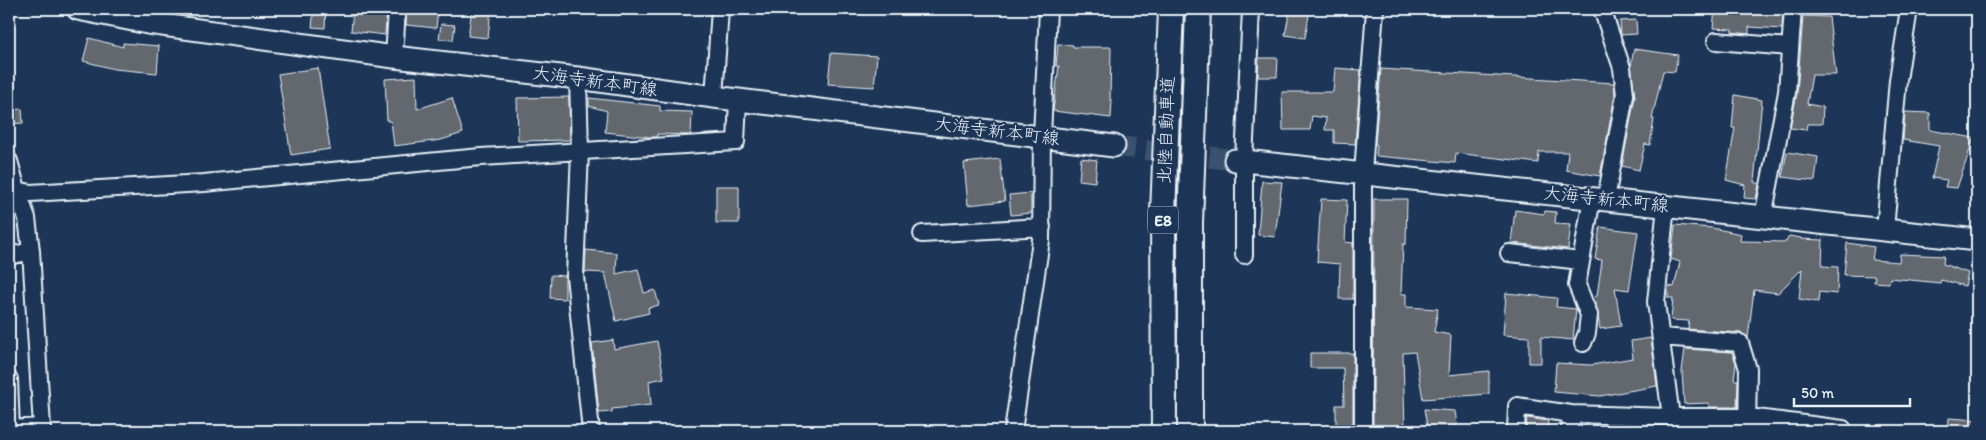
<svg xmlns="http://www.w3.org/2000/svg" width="1986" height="440" font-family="Itim,'Klee One',sans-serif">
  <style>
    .building { fill: #63686e; stroke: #e8f1f8 }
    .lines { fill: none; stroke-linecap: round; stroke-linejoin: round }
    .major-tunnel { stroke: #3b516f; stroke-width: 21; stroke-dasharray: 21 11; stroke-linecap: butt }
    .minor-casing { stroke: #e8f1f8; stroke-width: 20 }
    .major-casing { stroke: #e8f1f8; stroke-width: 25 }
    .highway-casing { stroke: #e8f1f8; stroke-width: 28 }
    .minor { stroke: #1d3557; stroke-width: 16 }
    .major { stroke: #1d3557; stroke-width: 21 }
    .highway { stroke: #1d3557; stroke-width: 24 }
    .labels { text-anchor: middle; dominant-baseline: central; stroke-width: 4; stroke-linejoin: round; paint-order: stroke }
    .shield { fill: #1d3557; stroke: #abb9c8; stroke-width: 1 }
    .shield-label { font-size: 16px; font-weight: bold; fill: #e8f1f8 }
    .street-label { font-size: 18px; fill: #e8f1f8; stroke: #1d3557 }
  </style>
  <rect width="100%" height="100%" fill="#1d3557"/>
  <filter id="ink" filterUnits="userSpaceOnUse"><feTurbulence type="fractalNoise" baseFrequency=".02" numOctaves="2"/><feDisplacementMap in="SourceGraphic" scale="10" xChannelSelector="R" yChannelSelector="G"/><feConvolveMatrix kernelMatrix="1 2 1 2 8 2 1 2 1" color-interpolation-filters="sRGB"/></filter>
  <g filter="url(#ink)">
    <path class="building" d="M314 9H326L325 28 312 27Z
      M353 9H387L385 35 351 31Z
      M407 9H438L436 28 406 25Z
      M472 9H491L488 38 468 36Z
      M1290 9H1310L1305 38 1285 35Z
      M1715 9H1783L1782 29 1749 27V34L1732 32V29L1713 28Z
      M1803 16 1829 17 1836 75H1812L1807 104 1823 107 1822 124H1807L1806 130 1790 128 1797 93Z
      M1636 20 1637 34 1621 35 1620 21Z
      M441 24 455 25 453 40 439 39Z
      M89 38 123 47V43L159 46 157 73 114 69 83 61Z
      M1058 44 1073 45V47H1111L1110 100H1112L1111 118 1053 111 1059 66H1056Z
      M1634 49 1678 55 1675 72 1663 71 1652 119H1654L1650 145 1645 144 1639 170 1622 166 1635 97 1631 65Z
      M831 53 877 56 874 87 828 84Z
      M1259 58H1278L1277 77H1258Z
      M318 68 330 149 291 155 278 74Z
      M1335 68 1361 70 1355 144 1334 143V130H1325L1326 118 1312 116 1310 130H1283L1282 92H1333Z
      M1381 69 1614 83 1615 95 1600 176 1566 170 1568 152H1539L1538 163 1456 153 1455 163 1376 156 1377 145 1375 144Z
      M416 77 417 109 452 98 463 133 441 140 394 146 391 121H387L385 79Z
      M1735 95 1762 100 1754 182 1759 184 1756 199 1744 198 1745 185 1726 180 1735 128H1732Z
      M569 97 570 140 518 141 517 98Z
      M589 98 660 106V111L692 112 691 135 657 134V137H650L605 132 607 111 589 106Z
      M22 109 23 123 9 124V110Z
      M1905 112 1930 113V130L1974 138 1957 188 1945 187 1947 180 1932 178 1939 146 1903 140Z
      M1787 152 1818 157 1815 181 1782 177Z
      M1081 158 1097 160 1095 182 1079 180Z
      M1000 159 1005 201 968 205 964 163Z
      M1262 181 1282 182 1275 237 1258 235Z
      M716 186H739V223H716Z
      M1031 193V213L1011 215 1009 195Z
      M1321 199 1347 200 1345 242 1353 243V299H1339L1340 264 1317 262Z
      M1374 199H1407L1406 244H1403L1401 294H1406V307L1438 309 1434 332 1451 335 1449 375 1489 371V394L1423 399 1415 352 1403 353 1405 431H1373Z
      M1515 210 1544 214 1545 211 1556 212 1555 223 1571 224 1568 249 1511 243Z
      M1675 225 1712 228 1741 234 1740 241 1786 242 1789 236 1801 238V239L1823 240 1822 266 1838 267 1837 294 1819 292 1818 302 1799 299 1802 269 1778 293 1754 290 1748 338 1741 333 1688 329 1689 321 1671 320 1673 298H1668V286L1674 287 1680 262 1671 259Z
      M1600 227 1638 232 1629 290 1615 288 1621 326 1600 329 1595 297 1597 296 1602 260 1595 259Z
      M1847 243 1874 247 1872 260 1899 262 1900 254 1944 256 1943 264 1968 273 1965 286 1941 280 1940 283 1890 278 1889 283 1874 282 1875 276 1844 275Z
      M586 250 617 253 616 274 638 269 644 293 655 290 659 305 648 308 649 313 616 321 605 273 585 272Z
      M551 275 565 276V299L550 298Z
      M1506 293 1557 298 1556 307 1576 309 1573 340 1541 337V363H1529V337L1503 335Z
      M1651 338 1657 386 1600 396 1554 392 1556 363 1591 365 1633 358 1631 341Z
      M613 340 614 349 657 341 664 378 649 381 651 405 612 409V412L599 413 592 343Z
      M1685 349 1732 352 1736 363 1734 380H1738L1737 407H1709V403L1684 404 1682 371Z
      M1310 353H1353V431H1336V405H1344L1343 368H1310Z
      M1424 409 1455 411 1458 431H1428Z
      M1527 418 1548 421 1547 431H1526Z
      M1949 418 1977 420V431H1948Z
      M1709 427H1737V431H1708Z"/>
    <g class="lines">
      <path class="major-tunnel" d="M1114 146 1235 160"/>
      <g class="minor-casing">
        <path id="minor" d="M1602 9 1622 68 1625 95 1606 199
          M1716 41 1790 47
          M394 57 397 9
          M578 78 580 151 575 276 591 431
          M714 97 720 9
          M9 161 17 190 30 193 204 183 481 157 736 142 738 100
          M17 190 27 218 31 251 42 427 25 428 26 431
          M1763 217 1787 92 1793 9
          M1885 230 1898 80 1909 9
          M922 234 1042 227
          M1509 253 1581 261
          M1244 255V161L1251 9
          M9 256 31 251
          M1661 337 1740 343 1748 369 1747 431
          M1583 343 1587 333 1589 315 1577 285 1592 198
          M9 379 11 429 25 428
          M1671 417H1749L1843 429V431
          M1013 431 1041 240 1042 136 1048 9
          M1363 431V173L1375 9
          M1516 431 1517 406 1571 414
          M1570 431 1571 414 1671 417 1656 302 1666 206"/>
      </g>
      <g class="major-casing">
        <path id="major" d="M78 9 148 23 394 57 578 78 714 97 1114 146
          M1235 160 1977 240"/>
      </g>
      <g class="highway-casing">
        <path id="highway" d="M1164 431 1163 214 1171 9
          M1190 431V223L1198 9"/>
      </g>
      <use href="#minor" class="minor"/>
      <use href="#major" class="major"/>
      <use href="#highway" class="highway"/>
    </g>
  </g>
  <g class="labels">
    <rect class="shield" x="1148" y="206.5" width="30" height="27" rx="4"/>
    <g class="shield-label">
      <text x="1163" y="220">E8</text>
    </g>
    <g class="street-label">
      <text transform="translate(595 81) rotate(8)">大海寺新本町線</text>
      <text transform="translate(1166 130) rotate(-88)">北陸自動車道</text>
      <text transform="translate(997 131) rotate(7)">大海寺新本町線</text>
      <text transform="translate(1606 199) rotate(6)">大海寺新本町線</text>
    </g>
  </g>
  <rect width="1986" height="440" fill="none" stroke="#1d3557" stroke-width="30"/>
  <rect x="15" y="15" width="1956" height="410" fill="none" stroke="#e8f1f8" stroke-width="2" filter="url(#ink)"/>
  <path d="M1794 398v8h116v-8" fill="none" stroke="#e8f1f8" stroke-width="2.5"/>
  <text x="1801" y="398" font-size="15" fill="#e8f1f8" stroke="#1d3557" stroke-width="4" paint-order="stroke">50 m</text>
</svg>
